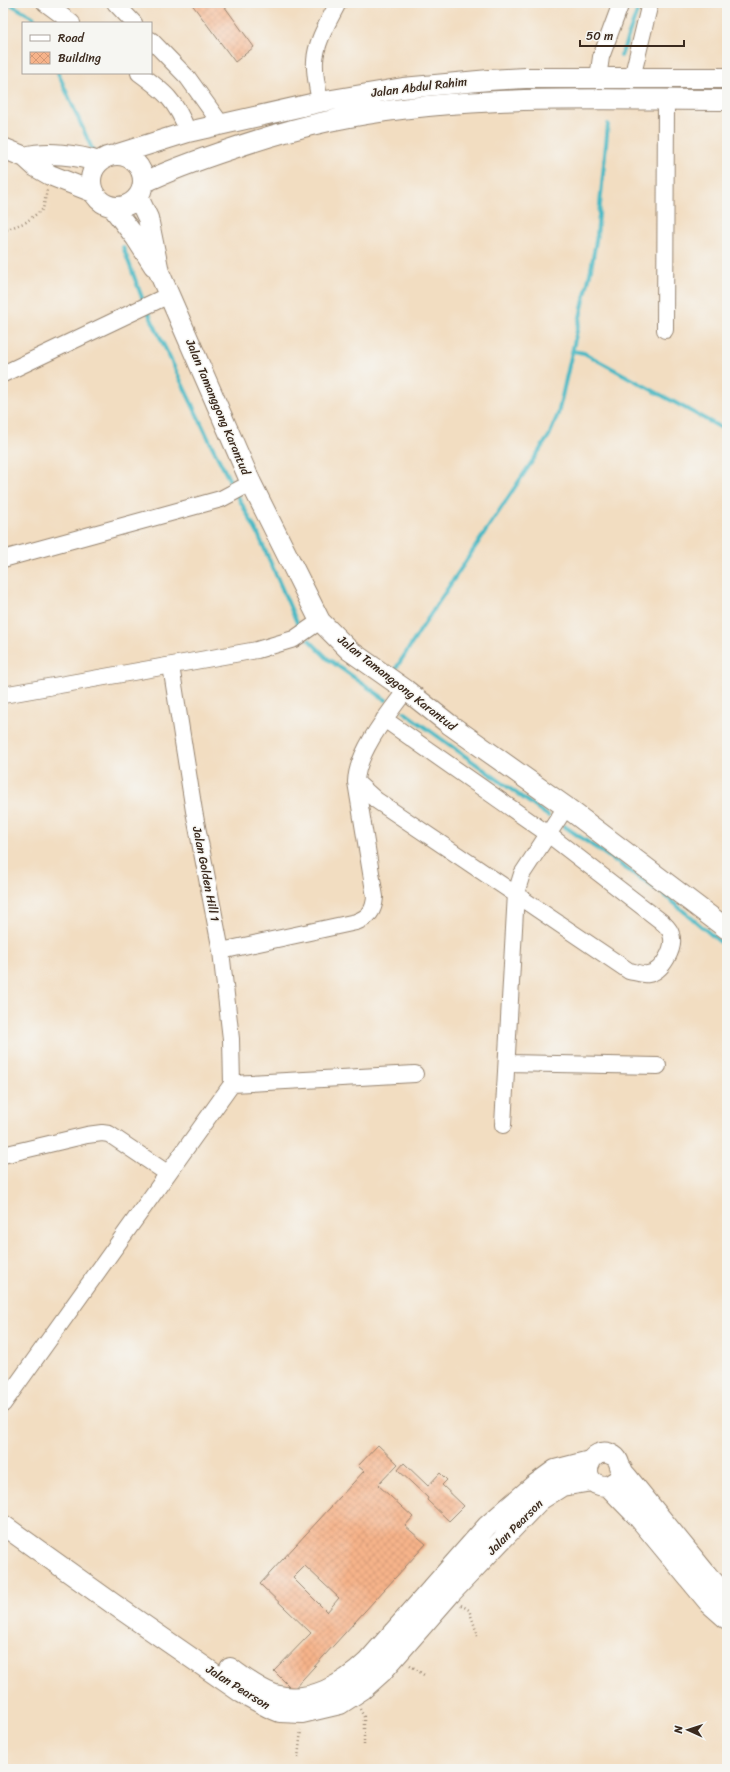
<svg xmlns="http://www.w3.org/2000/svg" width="730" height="1772" font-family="Sriracha,sans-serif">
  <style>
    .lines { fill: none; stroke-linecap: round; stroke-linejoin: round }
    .stream { stroke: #4bb9c4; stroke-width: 4 }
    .building { fill: url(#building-cross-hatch); fill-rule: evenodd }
    .minor-casing { stroke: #968470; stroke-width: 18 }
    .major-casing { stroke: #968470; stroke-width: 22 }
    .path { stroke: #968470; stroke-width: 2.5; stroke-dasharray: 1 3; stroke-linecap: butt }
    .minor { stroke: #fff; stroke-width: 16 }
    .major { stroke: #fff; stroke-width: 20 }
    .labels { text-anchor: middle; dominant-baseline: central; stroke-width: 3; stroke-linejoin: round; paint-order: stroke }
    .street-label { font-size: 12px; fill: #3b2a1e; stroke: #f6f6f2 }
  </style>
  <defs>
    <pattern id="building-cross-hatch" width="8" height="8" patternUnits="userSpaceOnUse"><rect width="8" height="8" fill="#f6b38a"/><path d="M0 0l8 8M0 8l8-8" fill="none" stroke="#d49a77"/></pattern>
  </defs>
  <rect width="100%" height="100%" fill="#f6f6f2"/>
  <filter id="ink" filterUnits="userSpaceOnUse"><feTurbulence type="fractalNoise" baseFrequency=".025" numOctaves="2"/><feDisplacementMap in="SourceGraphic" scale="8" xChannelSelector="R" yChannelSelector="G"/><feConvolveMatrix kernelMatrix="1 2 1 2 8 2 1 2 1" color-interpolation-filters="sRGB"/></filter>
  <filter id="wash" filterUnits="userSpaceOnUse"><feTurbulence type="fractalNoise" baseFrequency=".012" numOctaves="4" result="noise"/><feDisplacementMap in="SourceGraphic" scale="16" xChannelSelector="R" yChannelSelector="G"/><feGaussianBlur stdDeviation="0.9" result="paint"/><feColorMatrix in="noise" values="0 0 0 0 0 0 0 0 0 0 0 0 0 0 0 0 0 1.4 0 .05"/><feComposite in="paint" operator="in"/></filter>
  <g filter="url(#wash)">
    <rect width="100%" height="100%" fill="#f2ddc1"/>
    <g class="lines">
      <path class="stream" d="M8 3 33 17 36 23
        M621 56 640 3
        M58 73 93 151
        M123 247 144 303
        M147 310 211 444 234 489
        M573 351 584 353 727 431
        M237 495 258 534 298 625
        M309 640 328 659 386 700
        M393 673 432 612 549 436 558 414 591 269 597 235 608 124
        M404 712 548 816
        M564 826 662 893 727 948"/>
    </g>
    <g id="blocks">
      <path class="building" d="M191 3H222L254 47 235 62Z
        M378 1445 398 1464 378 1485 413 1517 405 1526 426 1544 293 1690 274 1671 311 1633 260 1584 364 1471 358 1466ZM305 1566 339 1598 327 1612 293 1578Z
        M404 1463 428 1486 440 1473 447 1480 442 1485 464 1506 449 1521 427 1500 428 1498 398 1470Z"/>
    </g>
  </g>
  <g filter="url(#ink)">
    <use href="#blocks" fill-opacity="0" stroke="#968470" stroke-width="1"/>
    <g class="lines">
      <g class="minor-casing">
        <path id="minor" d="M45 3 72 23
          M115 3 134 23
          M151 40 188 78 221 124
          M139 73C165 92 176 101 188 132
          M598 78 601 57 621 3
          M632 78 650 3
          M320 102C318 89 314 75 315 61 316 41 329 21 338 3
          M665 330 666 100
          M3 374 169 295
          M3 559 221 499 251 483
          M171 666 194 811 221 951 231 1039 232 1084
          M3 695 257 650 294 639 320 621
          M356 782 376 800 629 971C635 972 642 975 648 974 662 972 676 948 671 934 670 929 666 926 662 922L548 834 384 719
          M221 951 356 922C369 917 374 911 375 897L356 782C357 752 388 714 406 690
          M507 1063 658 1066
          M232 1084 415 1074
          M503 1125 516 893 522 874 566 807
          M3 1155 87 1135 102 1133 109 1134 167 1173
          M3 1404 232 1084"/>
      </g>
      <g class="major-casing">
        <path id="major" d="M3 148 25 157 36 167 50 175 93 192
          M118 154 188 132 320 102 403 88 489 80 526 78H727
          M91 181a26 26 0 1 1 52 0a26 26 0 1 1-52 0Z
          M25 157C46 151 78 155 99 162
          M143 183C172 169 201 159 231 149 263 138 296 128 329 121 460 93 595 100 727 100
          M138 197 148 218 159 272 251 483 320 621 349 650 406 690 449 724 566 807 727 929
          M113 208 136 238 154 266
          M622 1469 618 1480 608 1486C573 1487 590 1440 614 1456 619 1459 619 1464 621 1469 623 1473 627 1476 629 1479L708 1576 727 1596
          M608 1486 638 1517 710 1604 727 1619
          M3 1525 112 1603 242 1693 268 1707 280 1712 302 1713 340 1704 363 1689 382 1672 451 1593 540 1500 562 1486 592 1481
          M230 1668C244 1678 259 1690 275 1695 309 1705 344 1684 367 1662L487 1526 533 1486 555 1470 590 1461"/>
      </g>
      <path class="path" d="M3 231 26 222 43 209 47 190
        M461 1605 469 1610 478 1636
        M410 1665 424 1675
        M360 1709 364 1717V1747
        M298 1758 301 1730"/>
      <use href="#minor" class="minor"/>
      <use href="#major" class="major"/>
    </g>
  </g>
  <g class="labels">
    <g class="street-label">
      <text transform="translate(419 87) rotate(-7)">Jalan Abdul Rahim</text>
      <text transform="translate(218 407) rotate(67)">Jalan Tamanggong Karantud</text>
      <text transform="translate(397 683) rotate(38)">Jalan Tamanggong Karantud</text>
      <text transform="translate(206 874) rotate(79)">Jalan Golden Hill 1</text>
      <text transform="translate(515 1527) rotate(-45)">Jalan Pearson</text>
      <text transform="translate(238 1687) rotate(32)">Jalan Pearson</text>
    </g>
  </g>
  <rect width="730" height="1772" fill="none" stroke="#f6f6f2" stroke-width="16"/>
  <rect x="22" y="22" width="130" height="52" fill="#f6f6f2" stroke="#aba49d"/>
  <rect x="30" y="35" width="20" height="6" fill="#ffffff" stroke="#aba49d"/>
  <text x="58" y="42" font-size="12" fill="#3b2a1e">Road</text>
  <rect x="30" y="52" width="20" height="12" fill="url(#building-cross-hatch)" stroke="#aba49d"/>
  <text x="58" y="62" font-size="12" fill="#3b2a1e">Building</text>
  <g transform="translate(688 1730) rotate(273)" stroke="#f6f6f2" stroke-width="3" paint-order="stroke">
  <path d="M0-3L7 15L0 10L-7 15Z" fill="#3b2a1e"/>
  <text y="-6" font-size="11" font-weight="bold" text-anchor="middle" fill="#3b2a1e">N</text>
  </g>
  <path d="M580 40v6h104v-6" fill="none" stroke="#3b2a1e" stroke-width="2"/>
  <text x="586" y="40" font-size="12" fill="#3b2a1e" stroke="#f6f6f2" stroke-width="3" paint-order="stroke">50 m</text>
</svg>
